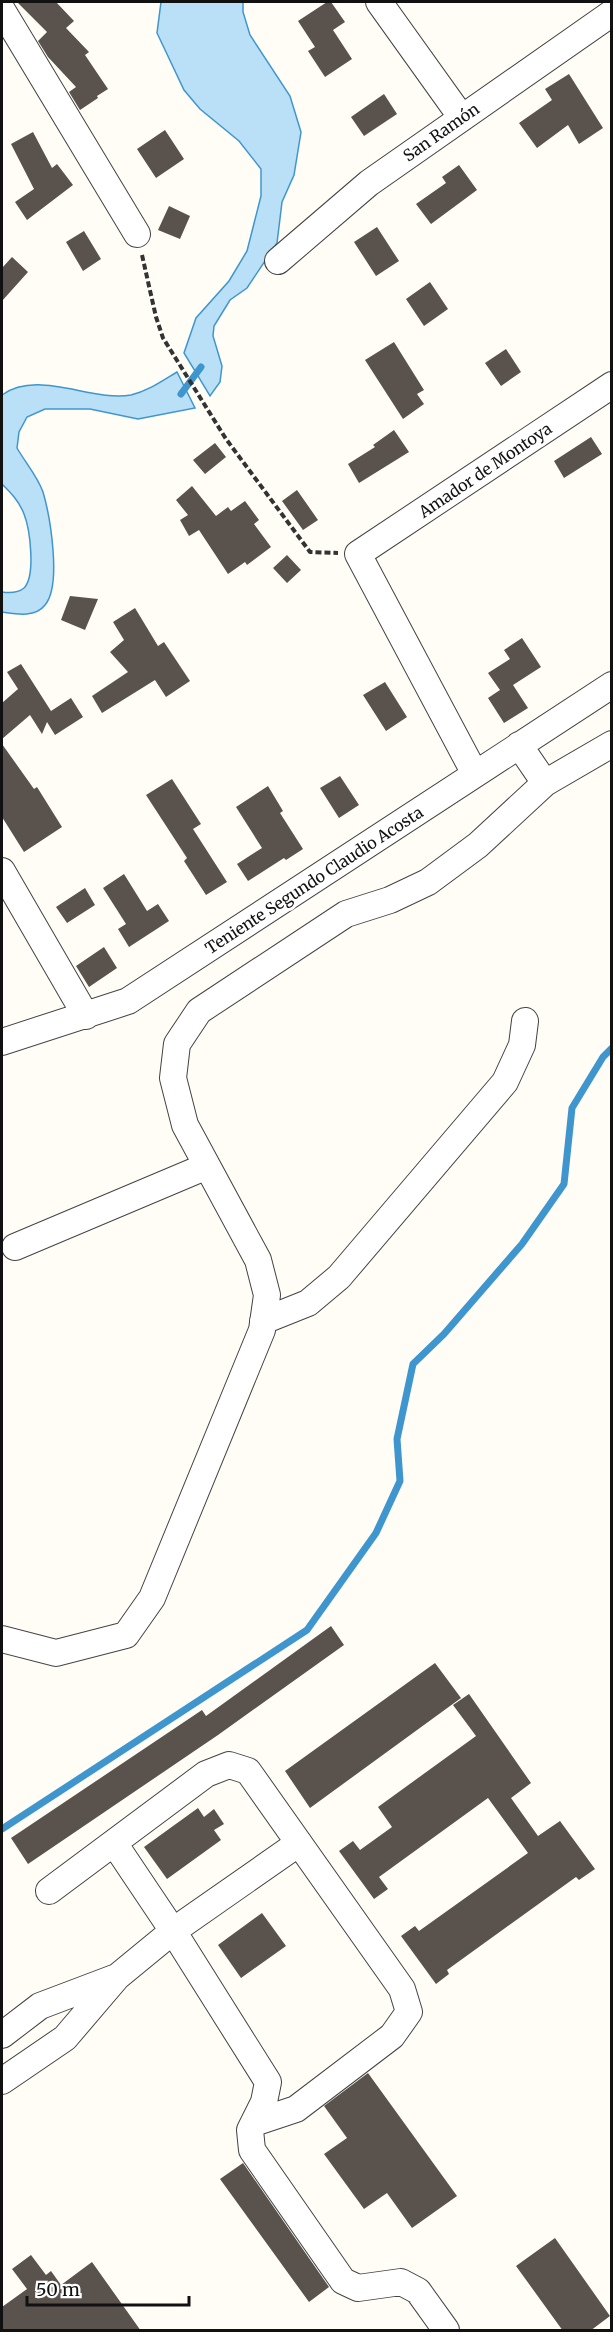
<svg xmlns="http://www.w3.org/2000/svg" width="613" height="2332" font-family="Merriweather,serif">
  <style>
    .water { fill: #b9e0f7; stroke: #3f96cf; stroke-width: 1.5 }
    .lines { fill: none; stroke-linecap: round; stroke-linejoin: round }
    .stream { stroke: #3f96cf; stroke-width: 7 }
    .building { fill: #5a524d }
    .minor-casing { stroke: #444; stroke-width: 28 }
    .path { stroke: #333; stroke-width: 4; stroke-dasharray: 6 3; stroke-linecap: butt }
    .minor { stroke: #fff; stroke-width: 26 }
    .labels { text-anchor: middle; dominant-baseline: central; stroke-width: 6; stroke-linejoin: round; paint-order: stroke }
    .street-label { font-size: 16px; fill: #111; stroke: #fff }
  </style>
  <rect width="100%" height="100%" fill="#fffdf5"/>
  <path class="water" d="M161 2H243V12L250 35 290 96 301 132 294 175 282 202 277 243 247 288 230 300 214 326 213 336 222 366 220 382 210 396 184 353 196 318 229 281 247 251 261 196V169L239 141 200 109 184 90 157 33Z
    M177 372 195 408 138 419 90 409H45L27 417 19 432 17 448C25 462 38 477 43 492 50 516 62 585 45 605 35 618 16 614 2 612V592C9 593 18 593 24 588 36 576 30 529 24 514 19 501 11 493 2 484V395C38 369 91 402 131 395 148 391 162 381 177 372Z"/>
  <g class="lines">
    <path class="stream" d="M181 394 201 367
      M2 1829 307 1630 376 1533 400 1481 397 1439 413 1364 444 1334 522 1244 564 1184 572 1108 603 1057 612 1048"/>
  </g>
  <path class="building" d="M17 2H56L74 21 66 28 89 52 85 55 108 89 97 96 98 98 80 110 69 92 76 87 48 57 38 41 47 32Z
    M327 2H331L345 22 333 30 352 59 325 77 308 51 315 47 298 21Z
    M569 74 603 128 579 144 568 125 537 148 519 123 552 100 545 89Z
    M384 94 397 114 364 136 351 117Z
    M165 130 184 159 156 178 137 149Z
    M33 132 52 168 57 164 73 185 27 220 15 202 34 189 11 144Z
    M459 165 477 190 431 224 416 204 446 183 442 177Z
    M169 206 190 216 180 239 158 230Z
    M377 227 399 261 376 276 354 242Z
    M84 231 101 259 83 271 66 242Z
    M12 257 28 272 2 301V268Z
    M430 282 448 309 424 326 406 299Z
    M394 342 424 390 417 394 424 404 403 419 365 360Z
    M506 349 521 372 501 386 485 363Z
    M394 430 409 452 359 483 348 464 375 447 373 445Z
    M591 437 602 454 564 478 554 461Z
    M215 443 226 457 205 474 193 460Z
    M192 486 216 516 228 507 231 511 245 501 259 520 254 524 271 547 247 565 245 562 228 574 199 530 189 536 180 520 188 515 176 500Z
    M297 490 318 520 303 530 282 501Z
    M287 555 301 570 287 583 273 568Z
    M70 596 98 599 85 630 61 620Z
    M135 608 158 646 164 642 190 681 166 697 155 680 102 713 92 696 128 672 110 652 124 640 113 622Z
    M522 638 541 667 513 685 528 708 504 723 488 698 500 690 488 673 510 659 504 650Z
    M21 664 51 711 71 698 83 717 55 735 47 722 42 734 30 715 2 739V703L18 689 7 672Z
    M385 682 407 717 386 731 363 695Z
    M2 744 34 789 37 787 62 827 24 852 2 817Z
    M340 776 359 805 339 818 320 788Z
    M172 779 201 824 193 829 227 882 206 895 184 861 187 858 146 795Z
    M268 786 283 811 280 813 303 849 286 860 284 858 248 881 237 864 262 848 236 807Z
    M124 874 147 911 158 904 169 921 129 947 118 929 126 924 103 888Z
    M85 888 95 905 67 923 56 907Z
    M104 947 117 968 89 987 76 966Z
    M331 1626 344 1645 218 1735 28 1864 11 1838 202 1710 206 1716Z
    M435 1663 461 1698 310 1808 285 1771Z
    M469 1694 531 1783 511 1798 538 1836 560 1821 595 1869 579 1880 576 1877 447 1970 449 1974 436 1984 401 1936 415 1926 419 1931 528 1853 488 1798 379 1877 388 1889 374 1899 339 1851 353 1841 360 1850 392 1827 378 1807 476 1736 453 1705Z
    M198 1808 204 1817 214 1809 224 1824 214 1830 221 1840 167 1879 144 1847Z
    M262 1913 286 1946 241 1978 218 1945Z
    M368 2073 457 2196 412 2228 387 2193 364 2209 324 2154 347 2138 324 2106Z
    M243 2163 329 2287 309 2302 220 2179Z
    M555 2238 610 2316 590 2331H563L516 2266Z
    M31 2255 46 2275 51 2271 61 2285 92 2262 141 2331H2V2307L27 2289 12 2269Z"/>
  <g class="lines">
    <g class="minor-casing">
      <path id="minor" d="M379 2 462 118
        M2 10 137 234
        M278 261 369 183 612 13
        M519 745 545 783
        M475 774 358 554 612 385
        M2 871 86 1016
        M2 1042 128 1001 612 685
        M15 1247 207 1166
        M263 1321 308 1303 339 1277 505 1082 522 1045 525 1021
        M2 1639 56 1653 126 1635 152 1598 262 1330 267 1295 258 1260 185 1125 173 1078 177 1044 199 1011 346 914 390 900 428 882 478 845 545 783 612 744
        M114 1843 173 1931 268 2082 264 2102 250 2130 252 2150 343 2281 358 2288 401 2282 418 2291 446 2330
        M49 1891 206 1774 229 1765 248 1771 402 1989 409 2012 392 2036 296 2109 254 2123
        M2 2035 40 2006 114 1978
        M2 2081 65 2038 117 1977 173 1931 299 1843"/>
    </g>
    <path class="path" d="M142 255 156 317 163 338 226 439 310 552 338 553"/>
    <use href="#minor" class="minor"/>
  </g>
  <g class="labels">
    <g class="street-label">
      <text transform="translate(441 132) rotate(-35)">San Ramón</text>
      <text transform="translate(485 470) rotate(-34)">Amador de Montoya</text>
      <text transform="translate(314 880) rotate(-33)">Teniente Segundo Claudio Acosta</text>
    </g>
  </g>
  <rect width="613" height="2332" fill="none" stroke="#111111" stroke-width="6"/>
  <path d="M27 2296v9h162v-9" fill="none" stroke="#111111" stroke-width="3"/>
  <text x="36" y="2296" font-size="18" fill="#111111" stroke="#ffffff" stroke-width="4.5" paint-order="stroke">50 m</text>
</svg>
